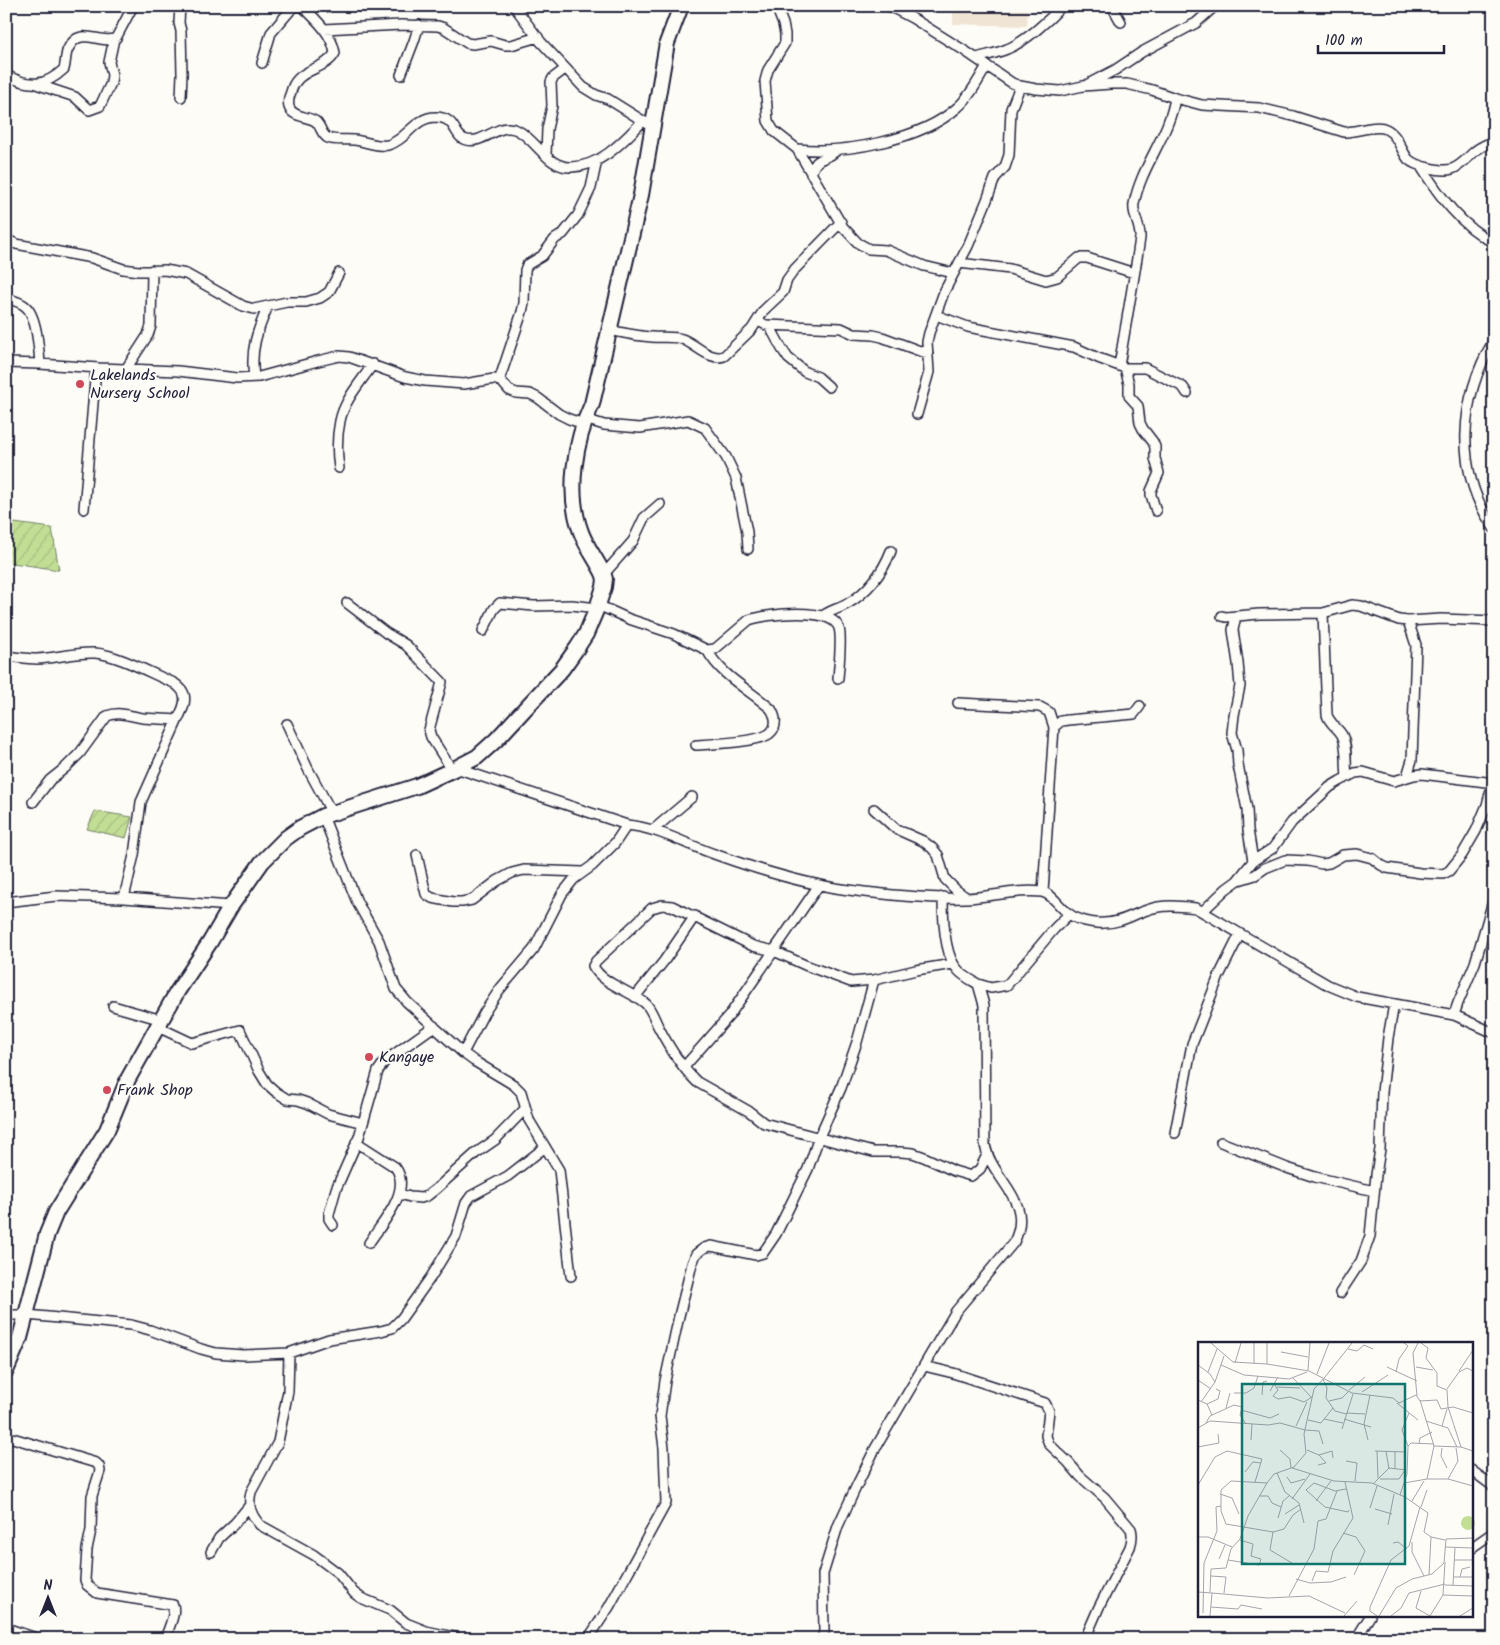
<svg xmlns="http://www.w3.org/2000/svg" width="1500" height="1645" font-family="Kalam,sans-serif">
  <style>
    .built { fill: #f0e4d4 }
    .garden { fill: url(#garden-furrows); stroke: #728068 }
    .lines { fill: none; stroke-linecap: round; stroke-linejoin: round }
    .street-casing { stroke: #22223b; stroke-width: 12 }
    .secondary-casing { stroke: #22223b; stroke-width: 18 }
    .street { stroke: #fdfcf7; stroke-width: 9 }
    .secondary { stroke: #fdfcf7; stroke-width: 14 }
    .poi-dot { fill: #d1495b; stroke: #fdfcf7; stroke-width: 2 }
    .labels { text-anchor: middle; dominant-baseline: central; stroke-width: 4; stroke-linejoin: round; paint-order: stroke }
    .poi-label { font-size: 16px; fill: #22223b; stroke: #fdfcf7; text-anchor: start }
    .inset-road { fill: none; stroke: #a5a5ac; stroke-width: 1 }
    .view { fill: #0f766e; fill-opacity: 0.15; stroke: #0f766e; stroke-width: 2.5 }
    .inset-edge { fill: none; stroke: #22223b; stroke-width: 2.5 }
  </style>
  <defs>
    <pattern id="garden-furrows" width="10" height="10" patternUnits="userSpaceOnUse" patternTransform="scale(1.25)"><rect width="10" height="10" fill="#c2de95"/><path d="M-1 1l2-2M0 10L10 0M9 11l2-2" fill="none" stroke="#a6be81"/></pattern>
  </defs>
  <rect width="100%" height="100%" fill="#fdfcf7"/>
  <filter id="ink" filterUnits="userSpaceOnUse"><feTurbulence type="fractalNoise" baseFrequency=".02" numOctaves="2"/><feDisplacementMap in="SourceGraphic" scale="10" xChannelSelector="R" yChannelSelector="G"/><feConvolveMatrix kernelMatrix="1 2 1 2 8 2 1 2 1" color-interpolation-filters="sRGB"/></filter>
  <g filter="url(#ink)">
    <path class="built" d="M953 6H1028L1027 26 953 24Z"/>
    <path class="garden" d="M14 523 52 528 59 570 6 562V550Z
      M95 811 132 817 126 838 87 829Z"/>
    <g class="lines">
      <g class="street-casing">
        <path id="street" d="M180 6 179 23 181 31 182 74 181 97
          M302 6C316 19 332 34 335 53 328 67 308 68 298 79 295 82 292 88 291 92 289 96 288 102 289 107 292 117 307 116 315 121 321 125 321 135 328 138 335 141 346 139 354 140 365 141 377 147 388 145 407 140 414 117 436 117 458 118 453 138 467 140 485 144 499 121 517 130 537 140 548 169 572 167 602 166 624 140 643 121
          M514 6 541 42 583 87 596 95 608 99 648 124
          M776 6 783 24 785 34V43L768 70 765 81 768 121 774 131 797 149 843 227 858 243 869 249 886 250 924 266 953 273
          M889 6 912 18 965 51 1012 83 1020 86 1036 89 1060 91 1083 86 1111 84H1127L1152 90 1175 98 1202 105 1259 108 1293 116 1344 132C1356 132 1376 124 1386 129 1398 135 1400 149 1408 159 1416 167 1443 172 1452 169 1461 166 1467 158 1474 152 1479 147 1487 144 1494 141
          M1112 6 1121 22
          M324 29 401 25 438 26 444 28 467 43 473 44 491 41 505 45H511L538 37
          M977 58C987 55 998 53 1007 49 1025 42 1049 20 1062 6
          M262 63 271 33 294 6
          M6 75C29 87 45 87 64 69 66 63 65 55 68 49 80 24 100 46 116 38L133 6
          M401 75 414 41 419 25
          M1088 84 1115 70 1142 52 1196 23 1215 6
          M39 85 75 97 89 110 100 106 111 83 112 75 109 62 114 39
          M797 149C844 154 922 140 958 107 970 97 978 80 987 66
          M546 155 547 129 552 106 551 82 553 78 565 69
          M1420 165C1440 197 1461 226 1494 243
          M811 174C817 154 824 162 836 151
          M6 239 16 244 92 258 123 269 139 271 165 270 186 274 243 306 254 309 287 302H306L320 298 329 292 339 273
          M959 263 1010 269 1046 280 1057 277 1079 258H1087L1134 273
          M6 298C12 300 20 302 25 306 37 315 39 350 40 364
          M936 315 968 327 1074 347 1098 358 1125 368H1145L1183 387 1187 393
          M758 321 766 325 841 328 854 334 873 335 882 337 928 354
          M769 325 782 349 788 358 805 372 818 377 829 387
          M609 330C624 333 637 336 652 337 662 338 673 336 682 339 696 344 709 361 724 356L752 329 764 310 783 292 787 280 795 269 841 222
          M1494 340C1459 399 1454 471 1494 528
          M6 363 40 364 99 368 178 371 237 378 259 377 318 361 339 356 349 357 405 377 425 381 464 384 494 379 502 382 509 390 516 393 530 394 538 398 559 414 569 419 584 424
          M1119 366C1126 323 1134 280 1140 238 1141 226 1132 215 1134 204 1141 166 1169 136 1175 98
          M1125 368 1129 384V396L1138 406 1140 423 1143 429 1153 442 1155 447V458L1159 473 1151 491V495L1156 511
          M126 369 148 335 151 326 152 270
          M254 377C250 349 257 332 268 306
          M499 381 522 312 524 303 525 270 527 265 542 256 555 239 563 234 578 215 591 188 597 160
          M917 414 929 372 927 342 929 333 944 292 968 246 987 200 995 178 1005 167 1009 155 1011 109 1020 86
          M585 419 604 425 640 428 688 420 705 428 726 457 736 478 747 532 748 549
          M339 468C337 454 337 435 340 421 344 400 361 382 373 364
          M84 509 96 368
          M604 574 633 541 644 518 660 504
          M347 603 386 633 406 645 442 682 429 730 431 737 452 770
          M598 605 629 619 674 634 707 650 715 649 749 620C766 614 831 606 839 628 842 638 839 666 838 678
          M1323 613 1327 715C1330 724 1337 727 1342 735 1348 747 1345 763 1347 776
          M823 616C830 610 839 609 847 604 867 593 883 572 891 551
          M1222 616 1226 617 1259 614 1323 613 1352 605 1361 606 1399 620 1408 621 1441 619 1494 621
          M1236 616 1233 630 1238 663 1240 686 1234 715 1232 733 1237 750 1238 765 1247 809 1248 830 1253 861
          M483 631 494 609 500 603 534 606 572 605 597 608
          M6 656C16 657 27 659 37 659 57 658 75 652 95 653 119 655 152 674 174 683 184 690 187 696 183 708L141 802 134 855 124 898
          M958 703 1040 707 1049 712 1054 727 1043 892
          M287 724 308 769 332 813
          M1054 727 1061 721 1068 720 1134 714 1140 706
          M696 745C712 744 758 742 769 734 778 727 776 717 771 709 749 689 722 677 707 650
          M456 768 627 825C659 828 687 845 717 855 759 870 804 884 849 890 887 895 927 899 966 898 991 897 1017 889 1042 892 1053 894 1059 907 1068 913 1076 920 1093 924 1104 923 1120 923 1132 915 1147 910 1163 904 1179 906 1196 908L1328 985 1357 997 1454 1015 1494 1033
          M1407 776 1412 760 1416 645 1408 621
          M33 802 50 780 65 768 80 753 107 716C120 711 130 716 143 718 154 719 166 719 177 720
          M874 809 896 829 923 841 932 848 938 855 945 879 956 890 967 898
          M323 816 357 902 379 941 396 989 407 1002 463 1053 474 1061 514 1085 521 1092 529 1120 559 1170 571 1276
          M653 830 692 797
          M417 855 426 894 432 898 453 902H462L472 900 497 881 512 873 524 870 583 872
          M1239 880 1255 875 1265 868 1285 860 1308 861 1322 864 1329 863 1343 855 1357 854 1372 858 1381 865 1387 868 1420 873 1443 874 1449 871 1462 855 1476 831 1487 805 1493 782
          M6 902 56 896 124 898 231 906
          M1203 911 1226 889 1237 881 1253 861 1273 848 1292 822 1305 810 1330 787 1340 781 1355 773 1363 772 1394 781 1414 775 1422 774 1494 783
          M953 964 916 970 874 980 851 982 805 965 774 951 753 946 672 906 662 905 652 908 596 961 593 966C603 985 632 991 646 1004 652 1010 655 1021 659 1028 669 1047 681 1067 697 1082L750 1112 764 1123 873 1152H901L913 1153 924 1157 954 1171 971 1176 980 1169 987 1155
          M978 984 991 988 1007 985 1054 929 1069 914
          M635 997 664 961 695 916
          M113 1006 162 1020
          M1454 1015 1458 1003 1475 963 1494 898
          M158 1027 192 1043 240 1030 259 1071 267 1084 276 1092 287 1099 298 1100 307 1103 328 1114 363 1123
          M463 1053 484 1013 500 989 534 949 562 894 574 879 592 866 615 843 627 825
          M684 1067 729 1016 819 885
          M1175 1133 1192 1044 1219 976 1240 934
          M356 1142 395 1167C413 1190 382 1223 369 1243
          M1221 1142 1287 1168 1315 1177 1374 1191
          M400 1194 410 1197 421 1198 427 1196 436 1189 476 1153 495 1140 525 1109
          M333 1225 329 1219V1214L336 1189 359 1137 378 1071 385 1061 434 1026
          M1340 1293 1361 1261 1370 1236 1376 1175 1380 1149 1382 1092 1388 1038 1394 1004
          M6 1315H27L131 1325 150 1330 201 1349 216 1353 243 1355 289 1353 329 1339 381 1331 392 1328 401 1319 431 1277 456 1236 466 1203 471 1196 508 1176 544 1148
          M289 1353 288 1391 278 1442 251 1492C248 1505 250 1514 260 1525L314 1555 338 1573 354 1593 361 1598 390 1610 406 1623 426 1631 459 1638
          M924 1366 953 1373 1045 1403 1049 1411 1046 1436 1049 1444 1068 1462 1080 1476 1105 1498 1131 1529C1133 1535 1132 1541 1130 1547L1099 1607 1085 1639
          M6 1436 96 1463 99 1466 100 1471 92 1496 91 1530 87 1549 85 1580 87 1585 97 1593 173 1605C176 1615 168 1629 165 1639
          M1471 1470 1494 1487
          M1471 1548 1494 1532
          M211 1552 219 1538 235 1523 249 1506
          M6 1628 39 1639
          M588 1639 609 1607 666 1503 664 1448 660 1416 665 1381 679 1316 692 1264 696 1254 704 1248 711 1246 756 1255 763 1253 776 1234 808 1169 819 1137 841 1088 857 1042 874 980
          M822 1639 824 1631 823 1574 838 1526 857 1485 876 1447 956 1311 1014 1242C1035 1200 992 1181 985 1145L984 1005 978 984C971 980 963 976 958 970 944 956 943 916 943 897
          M1356 1639 1370 1616"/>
      </g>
      <g class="secondary-casing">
        <path id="secondary" d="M6 1371 20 1338 47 1234 56 1212 107 1130 128 1079 177 992 210 942 231 906 262 862 286 838 300 828 323 816 417 786 456 768 477 757 496 740 562 669 577 648 586 634 597 608 604 587 605 579 603 573C596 559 586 546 581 532 566 492 575 441 592 404L641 195 667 43 681 6"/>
      </g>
      <use href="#street" class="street"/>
      <use href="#secondary" class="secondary"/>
    </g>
  </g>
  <g class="poi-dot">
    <circle cx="80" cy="384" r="5"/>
    <circle cx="369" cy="1057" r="5"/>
    <circle cx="107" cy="1090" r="5"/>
  </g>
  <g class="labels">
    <g class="poi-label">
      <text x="90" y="375">Lakelands<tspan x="90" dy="18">Nursery School</tspan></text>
      <text x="379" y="1057">Kangaye</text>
      <text x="117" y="1090">Frank Shop</text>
    </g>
  </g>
  <g transform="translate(1198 1342)">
    <rect width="275" height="275" fill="#fdfcf7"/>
    <path d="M263 181a7 7 0 1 1 14 0a7 7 0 1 1-14 0Z" fill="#c2de95"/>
    <path class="inset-road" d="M13 1 35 20 69 22M69 1V22L111 29 154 51 195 56 201 61 218 53 222 59 239 58 243 67 255 65 275 71M223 1 230 6 228 16 239 31V44L249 48 250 65 263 105M150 7 159 9 166 3 175 7M83 10 110 15M37 21 43 1M56 22V1M0 23 12 32 17 40M23 23 46 33 91 37 109 30M189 25 219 39M218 25 235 28M110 28 112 1M261 29 275 8M10 30 19 7M198 30 201 17 210 4 206 1M119 32 131 1M127 35 154 1M95 36 114 56M125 37 129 46 128 56 137 69 148 72M0 38 13 47M76 42 80 48 75 54 80 57 92 55 106 60 114 55M79 45 102 46M249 47 261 30 269 26 275 29M151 48 167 35M72 49 80 35M164 50 190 33M36 51H48L56 46 60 34M64 53 65 40 69 39M219 54 215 11 220 1M0 58 9 62 14 73M131 59 144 56 151 49M3 60 17 40 26 14M199 61 220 78M9 62 20 57 22 49 18 47M28 66 32 51M43 68 72 76 81 72M148 71 167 72M126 77 145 81M146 77 173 85M110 78 123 81 135 66M228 79 250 86 259 105M8 81 12 74 36 63 44 65 42 73 48 82M166 82 172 53M166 82 170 98M98 84 109 60M244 84 249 67M0 86 12 79 70 83 82 81 107 88M144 87 155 52M107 88 121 89 125 102M53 98 54 82M221 102 222 96 234 90M210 104 213 101 236 102M236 104 263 105 275 109M0 105 21 101 20 92M244 106 243 114 249 126M82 108 92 117 93 126M109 108 121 113 134 109 135 116M177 109 208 110M179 109 180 136M188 109 191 127M148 119 159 121 157 139M120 123 128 121 121 113M94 126 136 139 174 141 207 155 230 171 226 190 233 195M197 127V110M47 130 55 120 63 121M79 131 87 150 101 161 106 181M89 135 93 141 107 137M182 137H201L207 128M229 137H250L275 144M250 137 260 119 258 106M69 141 33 139 23 148V169L28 182 75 190 86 187 95 173 103 167M206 141 229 137 236 104 222 58M175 142 191 126 208 128M0 143 17 115 29 109 64 117 57 140M148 147 137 149 116 141 108 148 127 165 150 170 151 168M22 152 34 156 41 172M202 153 209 132 210 104 204 88 211 71M61 154H70L74 161 83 165M94 157 112 132M118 159 133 139M214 159 226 139M223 165 229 148M172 166 179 144M177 167 194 172M87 172 101 163M80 176 85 159 91 154M190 183 196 152M75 190 72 208 94 221M145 191 158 195 167 209 156 233M0 195H10L34 205M214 200V210L226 234M195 201 200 200 209 207M247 205 275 206M21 217 27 203M30 218 61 223 63 217 53 214 55 202 42 198M256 218H275M231 233 233 195 247 198M13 234 28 235 26 251M256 235H275M262 235 264 227 272 225M98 237 112 241 133 240 148 235M114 239 118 229 130 230 135 209 155 176 147 140M247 243 275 244M255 243 257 206M223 249 218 266 232 274M0 250 14 251 12 274M12 250 13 227 28 226 33 207 42 197 50 174 69 141 76 132 96 125 108 111 106 92 116 47 127 35M14 251 70 256 111 254 147 271M245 253 275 254M91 254 116 207 120 179 128 177 139 149M13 265 40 267 43 263 64 267M5 271 6 221 19 189 18 165 23 164M146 274 159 259M179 274 172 269V265L193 218 211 204 222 165M181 274 198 246 214 237 234 232 246 221 248 197 275 196M193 274 203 266 211 251 247 242M232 274 245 253 247 220M262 274 275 266"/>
    <path class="view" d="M44 42H207V222H44Z"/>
    <rect width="275" height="275" class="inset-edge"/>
  </g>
  <rect width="1500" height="1645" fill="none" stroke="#fdfcf7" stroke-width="25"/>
  <rect x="12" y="12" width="1475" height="1620" fill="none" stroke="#22223b" stroke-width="2" filter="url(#ink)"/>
  <g transform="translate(48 1598)" stroke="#fdfcf7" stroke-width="4" paint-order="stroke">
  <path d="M0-4L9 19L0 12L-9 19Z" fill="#22223b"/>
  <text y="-8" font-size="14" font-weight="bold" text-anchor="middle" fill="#22223b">N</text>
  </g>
  <path d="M1318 45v8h126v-8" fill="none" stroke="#22223b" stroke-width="2.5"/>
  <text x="1325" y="45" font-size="15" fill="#22223b" stroke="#fdfcf7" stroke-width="4" paint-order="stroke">100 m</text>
</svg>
